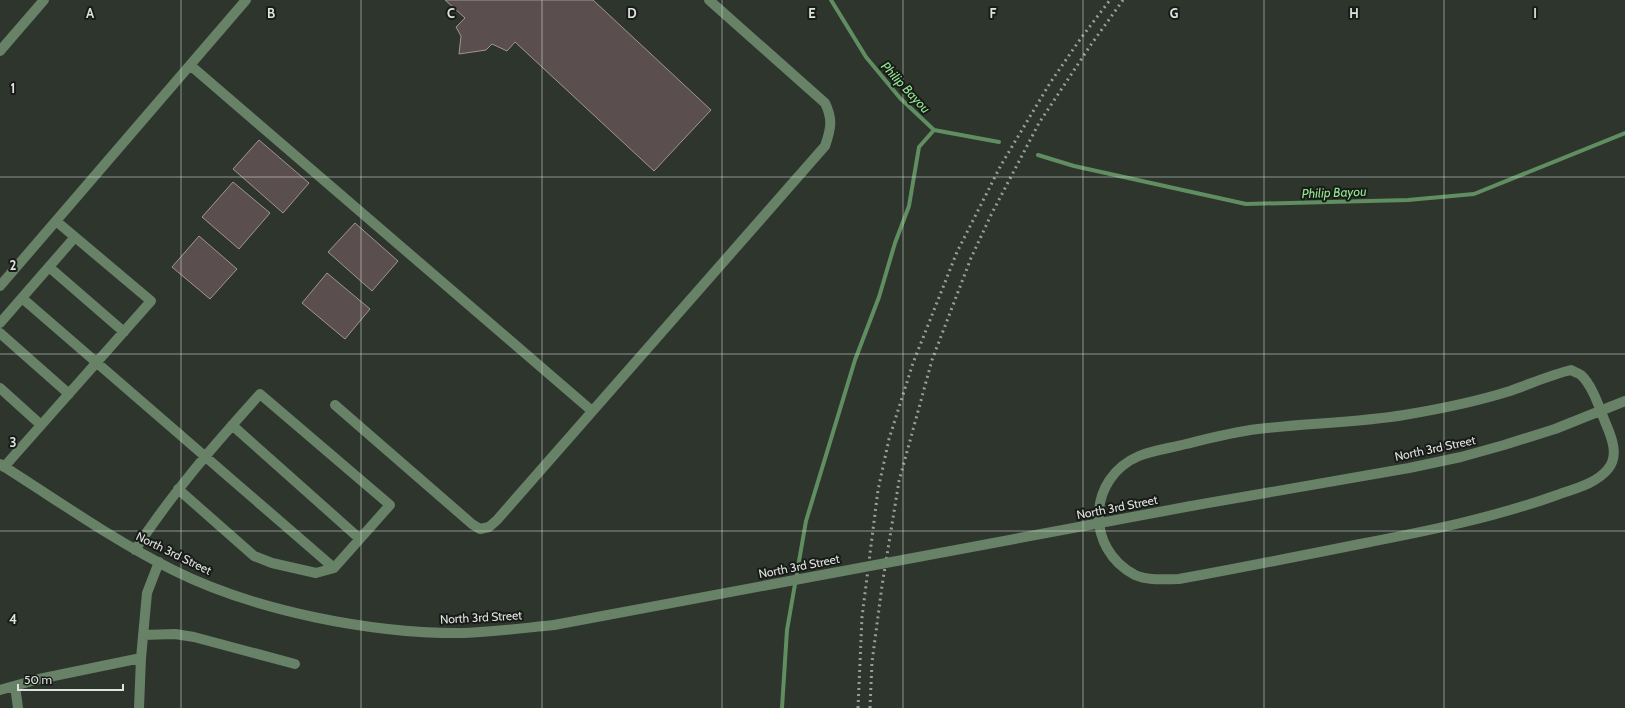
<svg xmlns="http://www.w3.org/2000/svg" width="1625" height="708" font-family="Cabin,sans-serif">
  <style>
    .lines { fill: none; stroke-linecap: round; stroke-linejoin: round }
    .stream { stroke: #608e61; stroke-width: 4 }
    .building { fill: #5b4e4f; stroke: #a29495 }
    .minor { stroke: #678266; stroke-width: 10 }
    .rail { stroke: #989e98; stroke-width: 3; stroke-dasharray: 2 4; stroke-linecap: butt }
    .minor-bridge { stroke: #678266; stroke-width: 10 }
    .grid { fill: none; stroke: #dee3de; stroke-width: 1; stroke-opacity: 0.55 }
    .labels { text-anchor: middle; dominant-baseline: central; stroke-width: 4; stroke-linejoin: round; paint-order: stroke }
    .street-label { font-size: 12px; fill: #dee3de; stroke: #181b18 }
    .water-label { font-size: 13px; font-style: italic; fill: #90e68e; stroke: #181b18 }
    .grid-label { font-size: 13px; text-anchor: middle; font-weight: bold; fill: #dee3de; stroke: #181b18; stroke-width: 4; stroke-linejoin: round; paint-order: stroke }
  </style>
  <rect width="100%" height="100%" fill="#2d352d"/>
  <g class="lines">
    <path class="stream" d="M831 0 866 57 900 98 934 130 999 142
      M1038 155 1074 166 1246 204 1408 200 1474 194 1625 133
      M782 708 787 630 806 521 855 360 879 297 895 243 909 206 919 147 934 130"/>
  </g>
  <path class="building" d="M445 0H593L711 110 654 171 515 42 507 51 492 44 486 50 459 54 461 36 456 27 465 18Z
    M259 140 309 183 283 213 233 169Z
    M233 182 270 213 239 249 202 217Z
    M355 223 398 261 372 291 328 252Z
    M199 236 237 269 210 299 172 267Z
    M327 273 370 309 345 339 302 303Z"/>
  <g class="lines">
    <path class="minor" d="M0 51 44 0
      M190 65 592 411
      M49 267 124 332
      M0 286 246 0
      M22 298 334 568
      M0 323 75 237
      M0 333 69 394
      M1571 370C1574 372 1579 373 1581 375 1593 386 1600 410 1606 424 1612 438 1619 456 1608 469 1596 484 1573 489 1557 495 1493 518 1427 531 1360 544 1300 556 1240 568 1179 579 1165 579 1148 581 1135 575 1085 549 1087 478 1139 456 1154 450 1171 448 1186 444 1210 438 1233 432 1258 429 1306 423 1356 423 1404 415 1440 409 1475 402 1510 391 1530 384 1550 375 1571 370Z
      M0 388 41 425
      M335 405 472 524 480 529 489 527 497 520 825 146C831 129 833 119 825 103L709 0
      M232 425 360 539
      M0 464C57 500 113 540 173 570 255 611 372 634 464 633 494 632 524 628 554 625
      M4 467 151 301 56 221
      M1191 506 1409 468 1461 457 1504 445 1555 429 1625 401
      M135 550C172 493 215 444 260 394L390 505 334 568 316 573 272 563 254 556 178 489
      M143 635 175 634 194 637 295 664
      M15 686 18 708
      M0 690 39 679 141 658 147 593 159 562
      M139 708 141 658"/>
    <path class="rail" d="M858 708 862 617 878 490 889 439 913 363 957 252 1001 165 1050 83 1081 38 1110 0
      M870 708 872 662 882 586 899 481 932 360 971 258 991 215 1039 123 1090 46 1123 0"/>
    <path class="minor-bridge" d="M554 625 1191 506"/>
  </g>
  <path class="grid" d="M181 0V708M361 0V708M542 0V708M722 0V708M903 0V708M1083 0V708M1264 0V708M1444 0V708M0 177H1625M0 354H1625M0 531H1625"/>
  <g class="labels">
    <g class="street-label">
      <text transform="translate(1435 448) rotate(-12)">North 3rd Street</text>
      <text transform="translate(1117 507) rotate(-11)">North 3rd Street</text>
      <text transform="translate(174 553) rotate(26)">North 3rd Street</text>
      <text transform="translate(799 566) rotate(-11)">North 3rd Street</text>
      <text transform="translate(481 617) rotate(-3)">North 3rd Street</text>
    </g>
    <g class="water-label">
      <text transform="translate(906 87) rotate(47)">Philip Bayou</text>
      <text transform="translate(1334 192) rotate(-2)">Philip Bayou</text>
    </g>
  </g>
  <g class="grid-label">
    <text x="90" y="18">A</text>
    <text x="271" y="18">B</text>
    <text x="451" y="18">C</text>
    <text x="632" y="18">D</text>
    <text x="812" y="18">E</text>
    <text x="993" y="18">F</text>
    <text x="1174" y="18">G</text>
    <text x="1354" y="18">H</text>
    <text x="1535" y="18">I</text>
    <text x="13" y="93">1</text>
    <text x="13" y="270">2</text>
    <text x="13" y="447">3</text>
    <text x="13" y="624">4</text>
  </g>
  <path d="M18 684v6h105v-6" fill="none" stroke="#dee3de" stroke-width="2"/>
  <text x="24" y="684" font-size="12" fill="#dee3de" stroke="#181b18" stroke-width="3" paint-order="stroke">50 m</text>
</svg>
